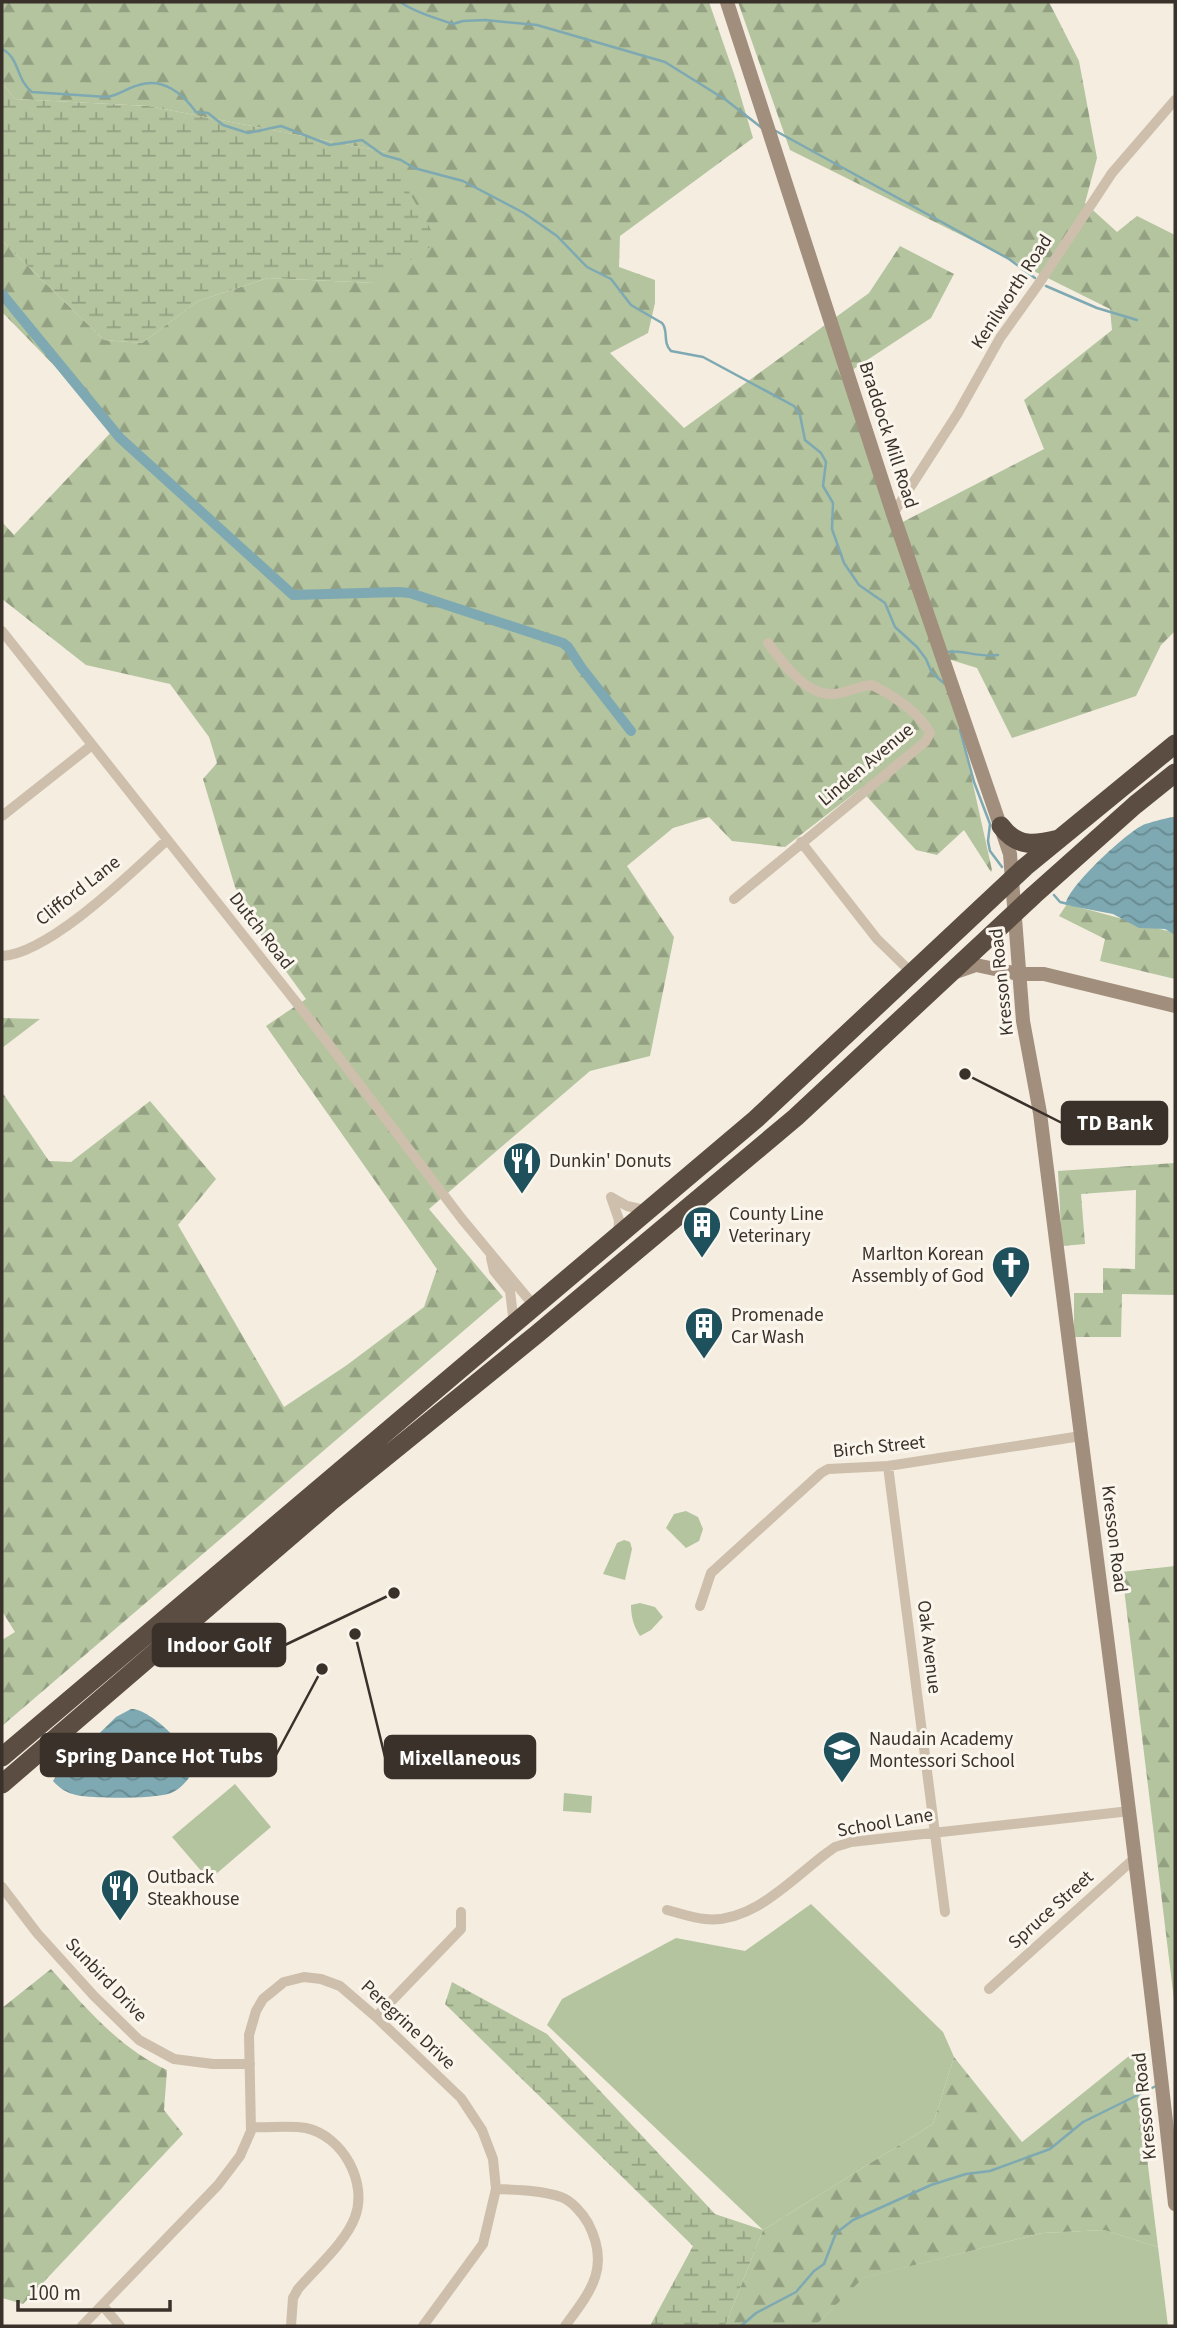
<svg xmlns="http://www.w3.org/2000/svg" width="1177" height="2328" font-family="'Source Sans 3',sans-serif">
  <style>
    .green { fill: #b3c49f }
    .forest { fill: url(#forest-firs) }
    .wetland { fill: url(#wetland-marsh) }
    .water { fill: url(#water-waves) }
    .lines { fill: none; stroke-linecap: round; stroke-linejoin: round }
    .stream { stroke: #7ea9b2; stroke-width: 2.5 }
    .canal { stroke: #7ea9b2; stroke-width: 10 }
    .street { stroke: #cdbfab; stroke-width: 10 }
    .secondary { stroke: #a18e7c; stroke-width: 14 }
    .highway { stroke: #5b4d41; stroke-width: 19 }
    .labels { text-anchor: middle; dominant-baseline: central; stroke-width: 6; stroke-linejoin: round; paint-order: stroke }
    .street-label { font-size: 19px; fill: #3a322a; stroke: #fbf6ed }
    .poi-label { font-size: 19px; fill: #3a322a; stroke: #fbf6ed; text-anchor: start }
    .leader { fill: none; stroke: #3a322a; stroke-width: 2.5 }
    .callout-dot { fill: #3a322a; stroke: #fbf6ed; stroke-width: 2.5 }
    .callout { fill: #3a322a; stroke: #3a322a; stroke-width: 2.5 }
    .callout-label { font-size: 21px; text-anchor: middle; font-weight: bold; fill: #fff }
  </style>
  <defs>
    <pattern id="forest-firs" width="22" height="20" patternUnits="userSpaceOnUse" patternTransform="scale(1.75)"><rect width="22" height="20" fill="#b3c49f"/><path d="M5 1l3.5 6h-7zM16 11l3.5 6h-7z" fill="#93a082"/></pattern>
    <pattern id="wetland-marsh" width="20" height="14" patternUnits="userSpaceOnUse" patternTransform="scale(1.75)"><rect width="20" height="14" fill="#b3c49f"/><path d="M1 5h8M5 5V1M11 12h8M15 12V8" fill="none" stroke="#93a082"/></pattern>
    <pattern id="water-waves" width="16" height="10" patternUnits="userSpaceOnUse" patternTransform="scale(1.75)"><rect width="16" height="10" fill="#7ea9b2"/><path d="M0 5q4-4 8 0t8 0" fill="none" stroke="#688a91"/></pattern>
  </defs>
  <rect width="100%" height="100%" fill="#f4ede0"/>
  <path class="green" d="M686 1511 698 1517 703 1529 699 1541 686 1548 666 1528 674 1514Z
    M624 1540 630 1542 632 1549 625 1580 603 1574 617 1543Z
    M640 1603 655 1607 663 1617 651 1630 640 1636C634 1627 631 1617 631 1605Z
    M235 1784 271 1827 209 1880 172 1837Z
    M564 1793 592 1796 591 1813 563 1811Z
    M811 1904 943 2032 954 2057 933 2124 763 2230 547 2025 562 1999 676 1938 745 1951Z
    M1104 2230 1158 2247 1168 2326H815L862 2278 1042 2233Z"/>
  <path class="forest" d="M2 2H709L734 74 753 138 620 236 619 267 655 280V303L648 333 610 353 684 428 869 293 900 246 954 274 931 318 846 374 895 526 1044 449 1024 400 1112 330 1110 309 790 150 738 2H1049L1079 61 1097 158 1085 203 1117 232 1137 216 1175 235V631L1161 645 1136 696 1012 738 977 668 945 658 992 870 991 872 964 830 937 855 916 850 860 789 785 847 732 841 709 817 673 828 627 866 674 937 650 1056 590 1071 429 1209 503 1297 2 1726V1640L15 1632 2 1611V1092L49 1161 71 1162 150 1101 216 1179 178 1225 284 1407 347 1365 424 1307 437 1269 266 1026 306 999 264 941 235 887 203 779 217 763 209 737 170 684 86 665 2 599V522L14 535 115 428 2 312V241L104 340 142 343 198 301 268 278 375 283 386 152 148 106 15 99 2 83Z
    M1067 904 1175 933V979L1100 961 1105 939 1059 916Z
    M2 1018 40 1019 2 1048Z
    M1175 1163V1295L1122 1294 1121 1337H1074V1293H1103V1268L1135 1269 1136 1190 1081 1194 1085 1244 1062 1246 1058 1171Z
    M1175 1566V2008L1122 1572Z
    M51 1969C86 2008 119 2048 167 2070L164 2110 183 2134 23 2304 2 2298V2008Z
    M1134 2052 1158 2247 1104 2230 1042 2233 863 2278 815 2326H725L763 2230 933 2124 954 2057 1022 2142Z"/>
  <path class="wetland" d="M2 83 15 99 148 106 386 152 438 242 375 283 268 278 198 301 142 343 104 340 2 241Z
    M452 1982 547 2034 715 2214 763 2230 725 2326H650L693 2246 445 2004Z"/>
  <path class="water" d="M1175 817V935L1165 929 1139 928 1113 914 1071 906 1066 903C1070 885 1126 833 1143 825 1148 823 1169 817 1175 817Z
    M131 1709C150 1708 195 1752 194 1770 189 1779 181 1789 171 1793 153 1799 96 1799 76 1795 67 1793 59 1788 53 1781L56 1776 116 1717Z"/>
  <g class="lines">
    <path class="stream" d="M400 2C415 12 435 18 453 24L463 21 485 20 537 25 665 62 726 100 762 128
      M2 49C20 58 16 80 32 92L107 97C119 95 127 88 139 85 163 77 183 94 196 112L208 113 223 125 248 133 281 126 330 145 362 140 383 155 401 160 414 168 463 181 524 213 557 236 587 267 611 279 631 305 662 323C669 331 662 342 671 351L703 357 794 406 800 415 805 440 821 453 826 462 823 486 833 503 832 529 844 563 859 585 885 603 895 627 917 647 926 659 932 673 945 684
      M774 130 1009 259 1035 278
      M1046 286 1097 308 1137 320
      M946 652C963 649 977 658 998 655
      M960 730 974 782 990 824 988 841 990 851 1002 867
      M1054 895 1060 902 1068 904
      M741 2326 756 2313 796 2292 814 2271 824 2264 836 2233 853 2220 931 2185 966 2174 990 2171 1050 2149 1083 2122 1158 2085"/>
    <path class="canal" d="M2 294 120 438 293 595 398 592 410 593 563 643 568 647 581 667 631 731"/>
    <path class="street" d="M893 514 958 413 1000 338 1040 282 1112 173 1175 100
      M2 631 315 1026 462 1219 535 1307
      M2 816 92 745
      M801 842 877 939 913 974
      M734 899 925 742 930 733C919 712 892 695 872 685 858 686 846 693 833 694 806 696 782 662 768 643
      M2 956C50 953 131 873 167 840
      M618 1236 619 1220 611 1197 627 1206 649 1211
      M491 1258 494 1271 510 1291 514 1324
      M888 1466 945 1912
      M700 1606 711 1573 821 1473 828 1469 888 1466 1081 1436
      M2 1887 37 1933 94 1996 139 2040 174 2059 213 2064H250
      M667 1910C679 1913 692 1918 705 1919 751 1924 790 1881 824 1855L835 1847 851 1842 1130 1811
      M989 1989 1136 1857
      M376 2017 461 1929V1912
      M252 2127C269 2128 289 2125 306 2128 343 2136 368 2183 355 2217 346 2242 315 2269 298 2289L293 2298 291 2326
      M496 2189C518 2190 541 2190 561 2197 571 2200 583 2214 588 2223 611 2267 591 2291 565 2326
      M103 2306 120 2326
      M82 2326 218 2185 240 2156 251 2131 249 2035 256 2011 263 1999 284 1982 304 1977 321 1979 340 1986 376 2017 461 2098 482 2130 493 2159 496 2189 483 2244 423 2326"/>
    <path class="secondary" d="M727 2 893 514 1010 854 1023 1021 1040 1113C1085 1477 1136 1840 1175 2204
      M956 972 976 965 1018 974H1044L1175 1006"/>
    <path class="highway" d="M1001 826C1017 848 1035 845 1059 839
      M2 1757 756 1119 1025 867 1175 744
      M2 1784 329 1503 537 1334 796 1117 1034 895 1135 805 1175 773"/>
  </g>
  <defs>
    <g id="restaurant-pin" transform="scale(2.0125)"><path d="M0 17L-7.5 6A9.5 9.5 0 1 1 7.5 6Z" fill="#1f515d" stroke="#fbf6ed"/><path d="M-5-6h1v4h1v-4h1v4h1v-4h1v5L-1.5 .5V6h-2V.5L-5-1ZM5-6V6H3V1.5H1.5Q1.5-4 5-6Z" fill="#fff"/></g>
    <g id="building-pin" transform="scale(2.0125)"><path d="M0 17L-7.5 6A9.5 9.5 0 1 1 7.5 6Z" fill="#1f515d" stroke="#fbf6ed"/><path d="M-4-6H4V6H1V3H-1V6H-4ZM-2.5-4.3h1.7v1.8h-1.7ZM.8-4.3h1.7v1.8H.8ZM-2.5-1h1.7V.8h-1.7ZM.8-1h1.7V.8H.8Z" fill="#fff"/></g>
    <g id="church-pin" transform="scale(2.0125)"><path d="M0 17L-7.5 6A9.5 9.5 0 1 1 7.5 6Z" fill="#1f515d" stroke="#fbf6ed"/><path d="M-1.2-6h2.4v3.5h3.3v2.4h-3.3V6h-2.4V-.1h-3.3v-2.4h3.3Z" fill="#fff"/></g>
    <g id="school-pin" transform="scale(2.0125)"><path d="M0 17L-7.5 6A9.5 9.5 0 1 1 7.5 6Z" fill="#1f515d" stroke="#fbf6ed"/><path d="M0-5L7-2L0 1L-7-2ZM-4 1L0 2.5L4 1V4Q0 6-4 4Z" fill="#fff"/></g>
  </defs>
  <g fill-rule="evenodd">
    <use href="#restaurant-pin" x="522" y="1161"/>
    <use href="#building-pin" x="702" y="1225"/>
    <use href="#church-pin" x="1011" y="1265"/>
    <use href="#building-pin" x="704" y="1326"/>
    <use href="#school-pin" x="842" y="1750"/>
    <use href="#restaurant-pin" x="120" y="1888"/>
  </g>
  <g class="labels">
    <g class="street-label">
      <text transform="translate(1012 292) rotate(-57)">Kenilworth Road</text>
      <text transform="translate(888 435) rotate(72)">Braddock Mill Road</text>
      <text transform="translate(866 765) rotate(-40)">Linden Avenue</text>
      <text transform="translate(78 891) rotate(-38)">Clifford Lane</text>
      <text transform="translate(261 931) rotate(52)">Dutch Road</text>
      <text transform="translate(1002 982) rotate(-96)">Kresson Road</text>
      <text transform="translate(879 1447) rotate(-6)">Birch Street</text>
      <text transform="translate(1114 1539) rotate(83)">Kresson Road</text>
      <text transform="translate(929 1647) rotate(83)">Oak Avenue</text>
      <text transform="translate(885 1823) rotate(-10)">School Lane</text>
      <text transform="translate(1051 1910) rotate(-42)">Spruce Street</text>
      <text transform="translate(106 1980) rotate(46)">Sunbird Drive</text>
      <text transform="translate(408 2025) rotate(43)">Peregrine Drive</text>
      <text transform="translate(1145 2106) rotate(-96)">Kresson Road</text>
    </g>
    <g class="poi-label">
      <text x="549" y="1161">Dunkin' Donuts</text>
      <text x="729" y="1214">County Line<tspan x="729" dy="22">Veterinary</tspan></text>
      <text x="984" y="1254" text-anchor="end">Marlton Korean<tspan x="984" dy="22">Assembly of God</tspan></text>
      <text x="731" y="1315">Promenade<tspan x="731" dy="22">Car Wash</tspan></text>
      <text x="869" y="1739">Naudain Academy<tspan x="869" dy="22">Montessori School</tspan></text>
      <text x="147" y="1877">Outback<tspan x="147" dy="22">Steakhouse</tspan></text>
    </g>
  </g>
  <path class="leader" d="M965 1074L1062 1123M394 1593L285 1645M322 1669L276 1755M355 1634L385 1757"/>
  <g class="callout-dot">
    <circle cx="965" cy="1074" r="7"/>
    <circle cx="394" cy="1593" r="7"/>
    <circle cx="322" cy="1669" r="7"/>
    <circle cx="355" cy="1634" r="7"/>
  </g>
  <g class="callout">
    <rect x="1062" y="1102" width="105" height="42" rx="7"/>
    <rect x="153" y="1624" width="132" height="42" rx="7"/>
    <rect x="41" y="1734" width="235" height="42" rx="7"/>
    <rect x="385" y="1736" width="150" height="42" rx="7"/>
  </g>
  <g class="callout-label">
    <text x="1115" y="1130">TD Bank</text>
    <text x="219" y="1652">Indoor Golf</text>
    <text x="159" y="1763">Spring Dance Hot Tubs</text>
    <text x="460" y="1765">Mixellaneous</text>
  </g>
  <rect width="1177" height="2328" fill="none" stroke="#3a322a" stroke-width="7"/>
  <path d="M18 2300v10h152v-10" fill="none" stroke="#3a322a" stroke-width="3.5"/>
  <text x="28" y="2300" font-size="21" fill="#3a322a" stroke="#fbf6ed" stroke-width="5" paint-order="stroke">100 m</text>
</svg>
